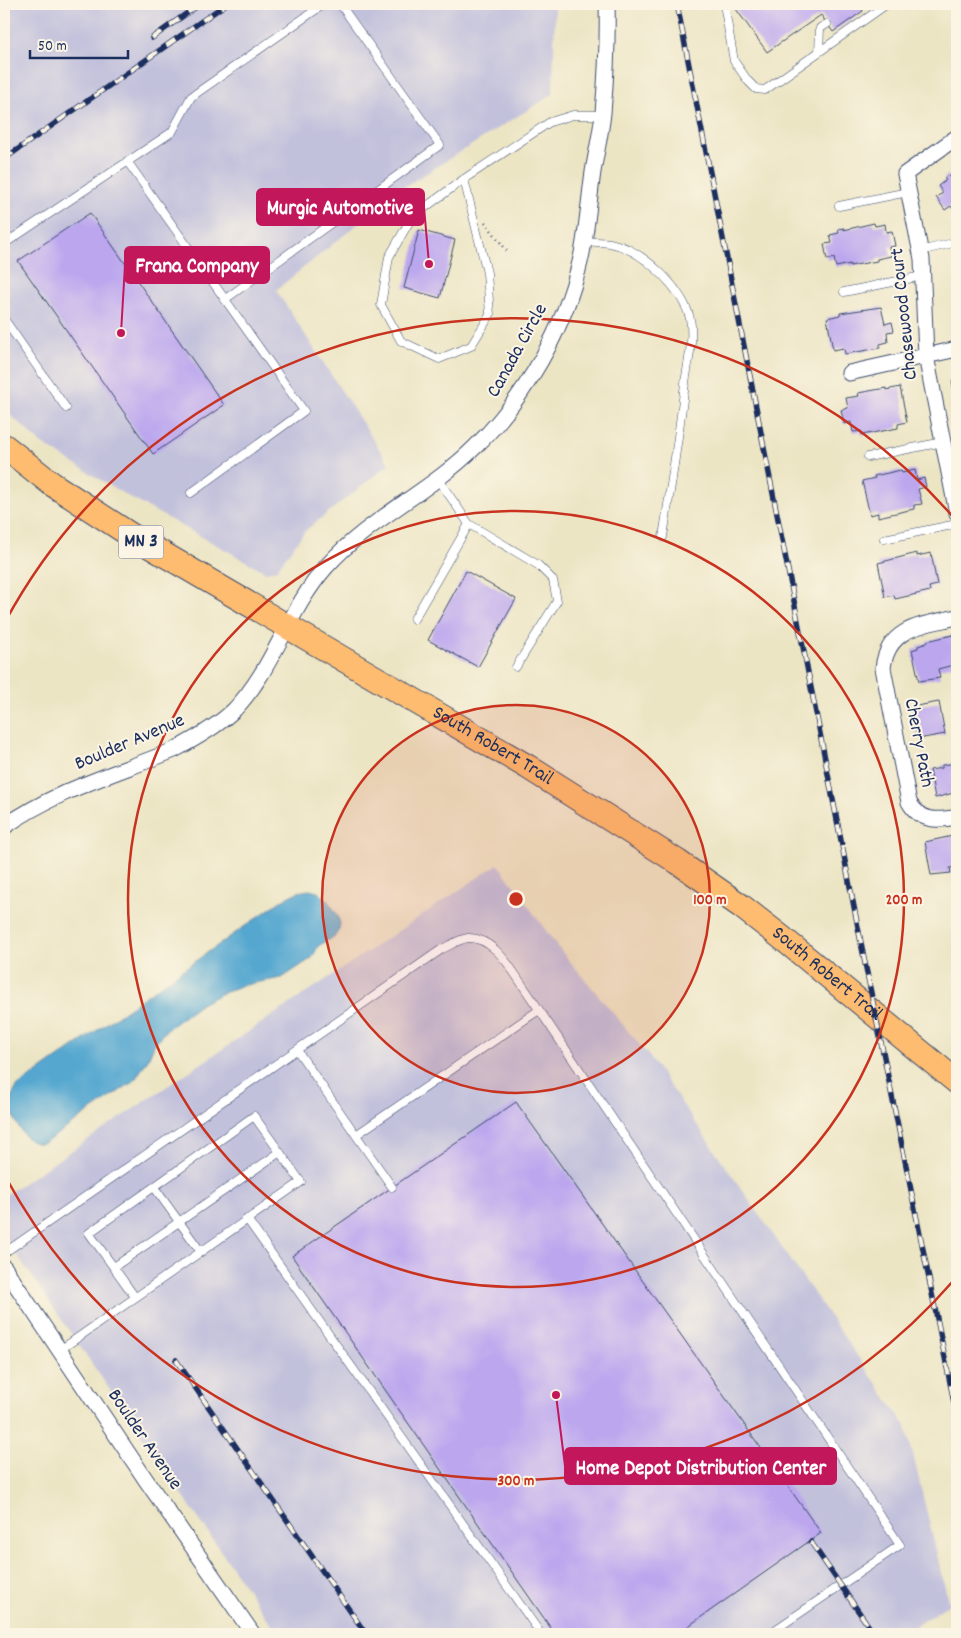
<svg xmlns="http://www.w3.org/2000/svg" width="961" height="1638" font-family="Dekko,sans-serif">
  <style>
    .industrial { fill: #c2c1dc }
    .water { fill: #54a7d0; stroke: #386b97 }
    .building { fill: #bca7ee }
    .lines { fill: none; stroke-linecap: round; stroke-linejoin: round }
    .lane-casing { stroke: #3a4a6d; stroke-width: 9 }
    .street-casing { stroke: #3a4a6d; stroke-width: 17 }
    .primary-casing { stroke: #3a4a6d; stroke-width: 26 }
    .path { stroke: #3a4a6d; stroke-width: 2.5; stroke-dasharray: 1 4; stroke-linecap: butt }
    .lane { stroke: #fff; stroke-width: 8 }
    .street { stroke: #fff; stroke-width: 15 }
    .primary { stroke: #febc70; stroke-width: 24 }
    .rail-casing { stroke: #1b2f5e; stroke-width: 5.5 }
    .rail { stroke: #fcf5e5; stroke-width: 4; stroke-dasharray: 11; stroke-linecap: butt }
    .ring { fill: none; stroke: #c8321e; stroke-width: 2.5 }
    .labels { text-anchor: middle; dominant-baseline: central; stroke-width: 4; stroke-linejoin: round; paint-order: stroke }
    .shield { fill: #fcf5e5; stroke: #5e6a86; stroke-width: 1 }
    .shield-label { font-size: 19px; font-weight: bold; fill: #1b2f5e }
    .street-label { font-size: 20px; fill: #1b2f5e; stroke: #fcf5e5 }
    .centre { fill: #c8321e; stroke: #fcf5e5; stroke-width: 2.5 }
    .ring-label { font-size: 15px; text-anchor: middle; font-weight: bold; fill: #c8321e; stroke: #fcf5e5; stroke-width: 4; stroke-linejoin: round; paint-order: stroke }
    .leader { fill: none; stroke: #c2185b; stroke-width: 2 }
    .callout-dot { fill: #c2185b; stroke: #fcf5e5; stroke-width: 2 }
    .callout { fill: #c2185b; stroke: #c2185b; stroke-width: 2 }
    .callout-label { font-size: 21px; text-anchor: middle; font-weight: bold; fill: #fff }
  </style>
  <rect width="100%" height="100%" fill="#fcf5e5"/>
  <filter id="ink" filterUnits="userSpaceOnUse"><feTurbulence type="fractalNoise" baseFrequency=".02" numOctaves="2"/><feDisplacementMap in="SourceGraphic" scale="10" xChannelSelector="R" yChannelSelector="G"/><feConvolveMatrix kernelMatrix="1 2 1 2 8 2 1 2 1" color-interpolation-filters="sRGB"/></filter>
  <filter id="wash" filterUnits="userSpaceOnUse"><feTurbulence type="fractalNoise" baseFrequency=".0096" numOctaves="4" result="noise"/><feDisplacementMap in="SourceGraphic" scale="20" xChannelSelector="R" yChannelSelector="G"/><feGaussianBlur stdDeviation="1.12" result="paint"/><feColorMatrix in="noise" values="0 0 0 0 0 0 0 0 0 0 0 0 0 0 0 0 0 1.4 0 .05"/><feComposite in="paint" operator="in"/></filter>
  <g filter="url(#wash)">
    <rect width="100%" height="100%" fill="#ece5c4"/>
    <path class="industrial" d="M4 4H555L553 94 401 189 276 290 389 464 305 531 277 569 266 572 127 496 42 444 4 409Z
      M498 864 557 946 649 1056 906 1426 949 1604 903 1634H278L4 1236V1196Z"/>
    <path class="water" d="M309 890 318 892 327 900 337 914 340 923 339 930 335 936 318 946 312 958 282 978 243 985 220 994 201 1004 167 1029 155 1043 148 1059 134 1081 49 1140C45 1142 42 1144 37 1143 24 1142 12 1118 11 1105 11 1098 13 1092 18 1086L285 898 298 892Z"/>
    <g id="blocks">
      <path class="building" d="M744 4H859L863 11 833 32 821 15 767 52 736 9Z
        M957 170V215L951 206 945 210 936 197 943 193 938 186 946 180 944 178 948 175 949 177Z
        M90 213 224 405 153 454 18 261Z
        M874 223 875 226 885 224 886 232 892 231 895 246 889 247 891 256 877 259V261L850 266V264L836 267 834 258 827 260 824 244 832 243 830 235 839 233 838 229 844 228V230Z
        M419 230 455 240 440 298 404 288Z
        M881 307 885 324 892 322 894 331 887 332 888 342 880 344V348L845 354 844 348 833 350 827 318 840 315V313Z
        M957 380V401H956L952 381Z
        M900 387 907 422 898 424V428L862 435 861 431 853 432 851 422 844 424 841 410 848 408 846 398 859 396 858 393 886 388V390Z
        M901 470 902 473 915 470 917 480 924 478 926 487 918 489 922 504 914 505V509L878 517V513L870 515 862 481 875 478 874 476Z
        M917 553V556L931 553 937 585 929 587 930 591 895 599 894 595 885 597 878 563Z
        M466 571 516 599 478 667 428 640Z
        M957 634V664L938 669 940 678 919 681 912 650 918 648V646L927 643V641Z
        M939 702 945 734 918 739 911 707Z
        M957 763V792L935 798 930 770 942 768V765Z
        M957 835V867L950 868 951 873 931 875 925 842Z
        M516 1102 821 1533 677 1634H555L292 1256Z"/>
    </g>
  </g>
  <g filter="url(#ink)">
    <use href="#blocks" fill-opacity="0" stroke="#3a4a6d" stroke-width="1"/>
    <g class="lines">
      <g class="lane-casing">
        <path id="lane" d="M724 4 734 61 748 81 756 89 765 90 887 4
          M819 52 820 28 827 24
          M127 161 304 411 191 493
          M464 179 487 273 490 315 471 346 439 359 401 341 381 305 389 257 412 217 464 179 550 122 573 115H602
          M839 206 908 192
          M584 241C592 242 601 242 610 243 641 249 679 285 689 315 695 335 688 362 685 383 679 434 671 486 663 537
          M4 244 172 132 191 97 324 4
          M920 251 957 242
          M844 292 922 276
          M224 300 440 145 340 4
          M4 319 66 408
          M868 457 943 442
          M438 479 469 524 538 565 553 580 557 601 516 667
          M884 539 957 524
          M414 619 469 524
          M297 1050 392 1187
          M356 1135 539 1010
          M154 1187 201 1252
          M247 1219 541 1634
          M4 1253 442 949C451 945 459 939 468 938 489 937 505 959 515 974L900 1545 769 1634
          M114 1267 280 1152
          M60 1350 301 1182 254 1116 89 1233 135 1297"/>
      </g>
      <g class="street-casing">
        <path id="street" d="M957 137 905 174 922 259 926 356 957 513
          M849 373 957 349
          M957 617C924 625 888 626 883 668L909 802C920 822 937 821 957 817
          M4 827C56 790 116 774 174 750 195 739 218 726 235 709 274 668 288 610 326 567 368 519 430 492 475 447 526 397 565 328 581 258 587 230 589 200 593 172 596 153 601 133 603 113 606 77 608 40 607 4
          M4 1267 146 1480 253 1634"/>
      </g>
      <g class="primary-casing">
        <g id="primary">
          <path id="s1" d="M4 446 52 484 129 534 528 767 678 862 741 906 781 937 957 1082"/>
        </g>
      </g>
      <path class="path" d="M485 222 507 251"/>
      <use href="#lane" class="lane"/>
      <use href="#street" class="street"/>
      <use href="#primary" class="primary"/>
      <g class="rail-casing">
        <path id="rail" d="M677 4 866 968 957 1417
          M152 38 200 4
          M4 159 226 4
          M176 1360 366 1634
          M811 1542 874 1634"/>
      </g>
      <use href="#rail" class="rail"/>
    </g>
  </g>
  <circle cx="516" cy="899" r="194" fill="#c8321e" fill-opacity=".12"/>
  <g class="ring">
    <circle cx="516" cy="899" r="194"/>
    <circle cx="516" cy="899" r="388"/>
    <path d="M954 1280A581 581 0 0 1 5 1176M5 622A581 581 0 0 1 954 518"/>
  </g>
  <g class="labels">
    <rect class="shield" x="118.5" y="525.5" width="45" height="33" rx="4"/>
    <g class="shield-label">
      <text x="141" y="542">MN 3</text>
    </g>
    <g class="street-label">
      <text transform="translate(905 314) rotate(-96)">Chasewood Court</text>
      <text transform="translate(518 351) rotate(-61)">Canada Circle</text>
      <text transform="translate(130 743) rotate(-23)">Boulder Avenue</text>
      <text transform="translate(918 743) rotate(79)">Cherry Path</text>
      <text stroke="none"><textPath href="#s1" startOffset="574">South Robert Trail</textPath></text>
      <text stroke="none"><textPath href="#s1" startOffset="979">South Robert Trail</textPath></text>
      <text transform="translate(144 1440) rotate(56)">Boulder Avenue</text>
    </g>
  </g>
  <circle cx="516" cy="899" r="8" class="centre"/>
  <g class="ring-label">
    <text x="710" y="904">100 m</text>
    <text x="904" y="904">200 m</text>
    <text x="516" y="1485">300 m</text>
  </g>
  <path class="leader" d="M429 264L424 207M121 333L125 265M556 1395L565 1466"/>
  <g class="callout-dot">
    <circle cx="429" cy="264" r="5"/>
    <circle cx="121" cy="333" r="5"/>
    <circle cx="556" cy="1395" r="5"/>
  </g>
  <g class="callout">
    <rect x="257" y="189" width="167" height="36" rx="5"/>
    <rect x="125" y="247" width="144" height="36" rx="5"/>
    <rect x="565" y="1448" width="271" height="36" rx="5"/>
  </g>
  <g class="callout-label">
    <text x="340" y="214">Murgic Automotive</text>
    <text x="197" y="272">Frana Company</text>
    <text x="701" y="1474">Home Depot Distribution Center</text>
  </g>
  <rect width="961" height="1638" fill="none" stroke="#fcf5e5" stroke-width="20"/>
  <path d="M30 50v8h98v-8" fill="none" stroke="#1b2f5e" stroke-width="2.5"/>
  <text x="38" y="50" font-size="15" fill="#1b2f5e" stroke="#fcf5e5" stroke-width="4" paint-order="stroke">50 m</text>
</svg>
